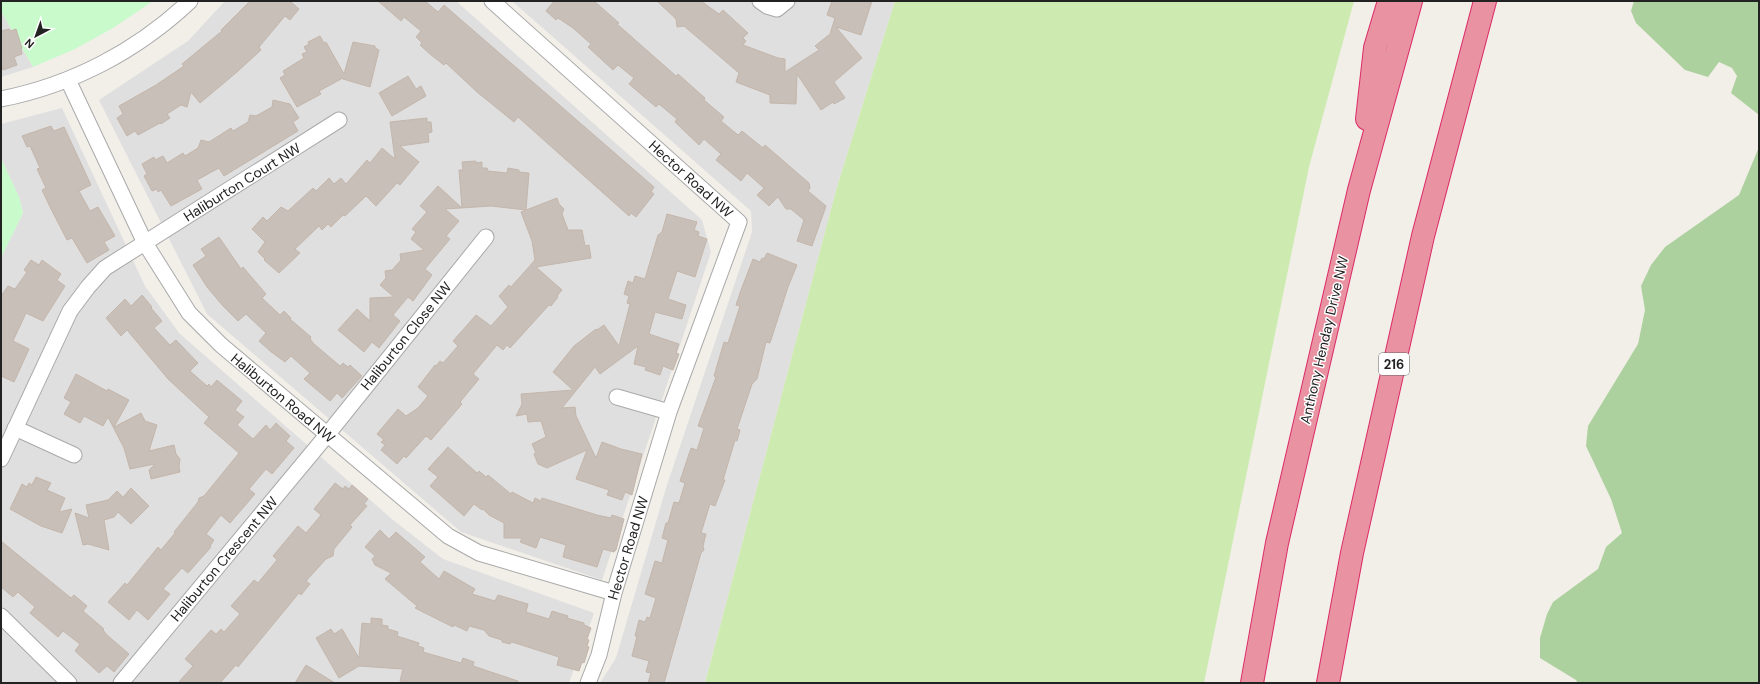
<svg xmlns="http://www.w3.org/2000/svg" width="1760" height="684" font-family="'DM Sans',sans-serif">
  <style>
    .residential { fill: #e0dfdf }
    .grass { fill: #cdebb0 }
    .forest { fill: #add19e }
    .park { fill: #c8facc }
    .building { fill: #c7bfb8; stroke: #c4b6ab }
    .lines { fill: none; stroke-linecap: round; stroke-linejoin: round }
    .minor-casing { stroke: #a9a9a9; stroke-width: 17 }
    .highway-casing { stroke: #dc2a67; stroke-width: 24 }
    .minor { stroke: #fff; stroke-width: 15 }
    .highway { stroke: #e892a2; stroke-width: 22 }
    .labels { text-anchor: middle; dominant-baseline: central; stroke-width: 3; stroke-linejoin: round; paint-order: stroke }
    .shield { fill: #fff; stroke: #646464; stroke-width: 1 }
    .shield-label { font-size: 13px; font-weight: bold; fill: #222 }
    .street-label { font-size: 14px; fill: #222; stroke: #fff }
  </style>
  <rect width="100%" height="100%" fill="#f2efe9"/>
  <path class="residential" d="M225 1H456L702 220 711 252 602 580 461 532 207 314 99 100 188 41Z
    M512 1H895L837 187 705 683H600L616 658 666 488 752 232 751 211Z
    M1 11 33 67 1 77Z
    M62 108 145 286 179 333 393 520 443 559 594 613 569 683H1V258L23 213 19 197 1 158V124Z"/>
  <path class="grass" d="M895 1H1354L1309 167 1204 683H705L837 187Z"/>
  <path class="forest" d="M1634 1H1759V115L1731 93 1737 76 1732 68 1719 62 1708 77 1685 70 1636 23 1631 11Z
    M1759 147V683H1578L1576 680 1540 658V638L1547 614 1553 602 1598 569 1606 547 1622 533 1611 499 1586 446 1588 426 1638 344 1645 310 1641 286 1651 265 1665 247 1739 195Z"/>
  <path class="park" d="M1 1H153L113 28 75 49 33 67 1 11Z
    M1 158 19 197 23 213 1 258Z"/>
  <path class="building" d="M250 1H290L299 9 290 20 285 16 259 47 261 50 237 72 200 103 191 92 187 107 181 105 167 114 170 118 161 124 160 123 138 135 135 131 127 136 117 118 123 114 119 106 156 85 184 66 182 64 222 31 221 30Z
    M378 1H425L438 12 444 5 654 187 651 192 654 194 636 217 631 213 629 216 518 117 514 122 477 92 446 63 444 65 431 55 420 45 422 43 416 37 421 31 404 17 401 21Z
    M554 1H594L619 23 617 24 676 76 678 74 705 98 704 100 724 117 721 121 738 135 742 131 763 148 765 145 809 183 810 188 808 191 826 206 812 246 797 241 804 220 791 209H786L778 197 769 206 757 195 764 188 747 173 741 181 716 160 721 154 704 139 699 145 675 122 677 119 659 104 656 107 629 84 634 78 618 65 613 70 588 47 591 44 573 28 558 18 556 20 546 11Z
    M657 1H701L719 14 723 10 748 33 743 38 746 41 743 45 778 58 785 59V72L819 50 815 46 830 34 835 18 827 15 832 1H872L861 35 836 27 862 58 834 82 845 98 834 104 833 102 821 110 797 74 796 104 770 103V95L736 82 739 73 684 26 677 27 676 19Z
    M9 29 10 31 16 29 22 48 21 49 22 54 14 57 17 65 3 70 1 63V31Z
    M320 36 324 43 326 42 344 74 353 42 375 46V48L379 50 370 87 343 79V78L319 91 321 94 297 107 280 78 285 75 283 71 304 58 302 54 307 52 304 47 309 44 308 42Z
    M408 76 416 89 421 86 426 96 392 116 379 93Z
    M273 100 290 104 299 118 293 122 298 131 224 176 219 168 197 180 202 189 171 206 161 190 158 192 157 189 152 191 144 176 147 174 142 164 154 157 155 160 163 156 167 163 183 153 185 156 198 148 201 140 209 142 231 128 233 131 248 122 250 115 256 116 272 107Z
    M427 118V122H431L432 132 428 133 429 142 400 146 419 162 400 185 397 183 376 206 366 196 345 216 343 215 331 227 328 224 322 230 319 226 295 249 300 253 279 273 264 260 265 259 258 252 265 242 252 229 263 217 267 221 281 207 288 211 313 188 316 191 329 178 334 184 341 178 346 184 367 160 370 163 382 148 395 159 390 122Z
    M51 126 54 131 64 127 91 185 79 191 90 211 98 207 115 236 104 242 109 250 87 263 72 238 67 240 51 209 42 190 46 188 37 169 40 168 30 146 27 147 22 136Z
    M476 161V163L482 162V168H487L488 171 507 173 508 168 519 170V172L529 173 526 210 491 206 445 209 459 221 446 236 450 239 425 269 432 275 413 301 408 297 393 315 400 321 379 348 372 342 364 352 338 330 357 309 370 321V298L394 297 380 285 386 278 385 271 392 270 401 260 400 254 424 250 411 239 416 232 412 229 427 212 420 206 438 186 462 208 459 170H463L462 162Z
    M557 198 559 204 564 209 562 214 568 230H582L585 246 589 245 591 258 536 267 562 290 557 296 558 297 551 306 549 305 510 348 507 345 503 350 497 345 473 374 479 379 460 402 462 404 431 440 426 436 406 458 404 456 397 464 381 450 385 445 381 442 384 440 377 434 398 409 406 416 418 408 428 396 418 387 435 365 436 366 440 361 443 363 458 346 453 341 476 315 491 326 508 307 499 296 509 285 511 287 535 260 532 241 521 212Z
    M667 214 697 222 694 230 699 232 698 236 707 239 695 277 677 271 668 299 686 305 682 319 655 312 649 334 679 344 676 353 679 354 673 370 663 366 660 375 645 370 646 367 634 364 638 346 600 374 595 367 562 408 575 407 576 416 596 458 602 442 621 449 642 454 632 495 625 492 622 500 607 495 609 490 576 479 587 450 547 468 538 464 534 454 536 453 532 444 546 437 541 421 528 422 527 414 516 416 522 404 521 394 573 390 553 372 574 346 596 329 597 330 604 325 619 346 630 304 627 303 629 296 624 294 628 281 633 283 635 276 645 279 658 235 662 232Z
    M219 237 241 269 243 267 266 294 262 298 280 315 284 311 291 318 290 319 311 337 310 339 314 344 340 366 343 363 348 367 350 365 362 376 342 398 337 393 330 401 304 379 310 373 291 356 285 362 270 351 259 341 266 333 246 314 238 321 223 306 207 287 193 265 206 256 201 249Z
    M767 253 797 265 788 287 770 343 766 342 757 379 752 384 737 429 740 430 737 441 735 440 723 480H725L715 506 710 504 701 533 706 534 703 546 704 550 701 553 664 683H648L651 673 646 672 649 661 632 656 637 636H635L639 620 645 622 647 617 650 618 656 598 645 594 655 561 662 563 668 540 662 538 666 523H668L674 502 679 503 685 483 680 481 691 448 697 450 704 428 698 426 716 377 714 376 724 342 728 343 740 306 736 305 741 290 753 259 760 262 762 258 764 259Z
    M31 260 39 265 42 260 61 274 57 280 65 286 43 321 26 313 13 341 29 349 14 382 1 376V296L8 286 15 289 27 272 24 270Z
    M142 295 152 307 151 308 162 321 154 328 170 345 176 340 198 363 190 371 207 386 209 384 211 387 217 380 242 401 235 410 244 417 237 425 253 439 266 425 270 430 276 423 290 436 286 441 294 448 272 474 266 469 249 489 255 494 230 523 221 515 206 534 214 540 210 546 211 547 188 573 182 568 163 589 170 594 148 620 137 610 129 620 108 602 125 583 127 585 158 547 161 550 175 533 174 532 198 502 199 498 204 496 239 453 204 423 209 417 168 379 127 330 121 336 106 318 125 299 131 306Z
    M76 374 107 391 108 389 129 400 114 427 141 413 145 421 157 425 149 451 174 445 176 454 180 459 179 466 180 472 151 479 149 470 155 464 130 469 124 448 108 417 103 426 84 416 80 423 64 414 71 402 64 398Z
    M448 447 477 473 479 471 486 477 488 475 511 494 512 492 533 503 535 498 541 501 542 498 597 515 611 518 612 515 624 519 616 550 614 552 603 549 597 567 563 557 566 545 540 537 536 548 520 542 522 538H504V523L489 515 483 509 482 510 474 504 464 516 430 486 438 477 428 469Z
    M36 477 51 483 47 490 65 498 59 512 72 509 62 533 41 526 10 509 22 484 27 487 29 483 32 485Z
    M335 483 343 489 345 486 349 489 352 485 368 499 364 504 367 506 350 525 352 527 334 549 333 556 326 559 306 581 310 584 301 595 299 593 238 667 236 665 220 683H178L193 666 185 659 211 630 216 634 221 629 224 632 240 614 231 606 254 580 258 583 277 560 273 556 298 526 306 533 321 515 314 509Z
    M131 488 149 506 131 524 118 512 114 517 104 520 109 550 88 544 83 545 75 513 89 518 86 505 108 500 117 491 123 497Z
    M380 530 389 539 396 532 425 557 420 562 439 579 444 571 475 589 472 594 495 601 498 595 528 604 526 612 549 619 552 611 568 616 567 618 584 623V625L591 628 587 639 589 640 587 646 589 647 584 663 582 662 579 671 557 665 559 657 512 642 510 644 502 642V640L489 636 484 630 469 626 467 631 454 625 453 627 415 608 417 606 385 579 391 573 375 565 372 559 375 556 365 547Z
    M1 541 71 598 74 595 87 606 83 611 104 629 103 630 107 635 129 654 114 672 107 666 99 673 75 651 80 644 63 631 58 637 30 613 35 607 18 592 13 597 1 587Z
    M371 618 382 619V625L388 626V629L398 632 397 636 419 643 418 646 424 648 423 652 461 663 463 658 474 662 473 666 518 681V683H409L400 681 403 669 359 666 339 678 316 638 331 629 334 634 342 629 359 658 362 623 371 624Z
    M306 665 335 683H295Z"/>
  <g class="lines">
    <g class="minor-casing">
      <path id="minor" d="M492 1 739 222 669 412 614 593 599 655 588 683
        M760 1 767 6 777 9 787 1
        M68 80 145 243 189 313 221 345 448 536 479 553 614 593
        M1 99C72 85 137 51 190 1
        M617 397 669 412
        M15 428 74 455
        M1 459 70 311 88 287 105 268 339 120
        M1 616 69 683
        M121 683 327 435 486 237"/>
    </g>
    <g class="highway-casing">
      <path id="highway" d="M1367 119 1375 48 1389 1
        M1252 683 1277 543 1359 190 1411 1
        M1328 683 1352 553 1423 236 1485 1"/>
    </g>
    <use href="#minor" class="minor"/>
    <use href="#highway" class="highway"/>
  </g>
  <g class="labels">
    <rect class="shield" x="1379" y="353" width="30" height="22" rx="3"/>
    <g class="shield-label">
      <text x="1394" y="364">216</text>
    </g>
    <g class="street-label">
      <text transform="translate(691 179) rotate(42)">Hector Road NW</text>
      <text transform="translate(242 182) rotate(-32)">Haliburton Court NW</text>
      <text transform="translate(406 336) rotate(-51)">Haliburton Close NW</text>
      <text transform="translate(1324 340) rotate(-77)">Anthony Henday Drive NW</text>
      <text transform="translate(283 398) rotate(40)">Haliburton Road NW</text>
      <text transform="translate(628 548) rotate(-73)">Hector Road NW</text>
      <text transform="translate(224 559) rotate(-50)">Haliburton Crescent NW</text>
    </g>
  </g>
  <rect width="1760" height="684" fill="none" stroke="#222222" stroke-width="4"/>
  <g transform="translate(36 36) rotate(221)" stroke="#ffffff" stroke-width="3" paint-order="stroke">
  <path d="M0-3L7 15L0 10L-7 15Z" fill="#222222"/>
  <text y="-6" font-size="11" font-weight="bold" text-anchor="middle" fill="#222222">N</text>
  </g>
</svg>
